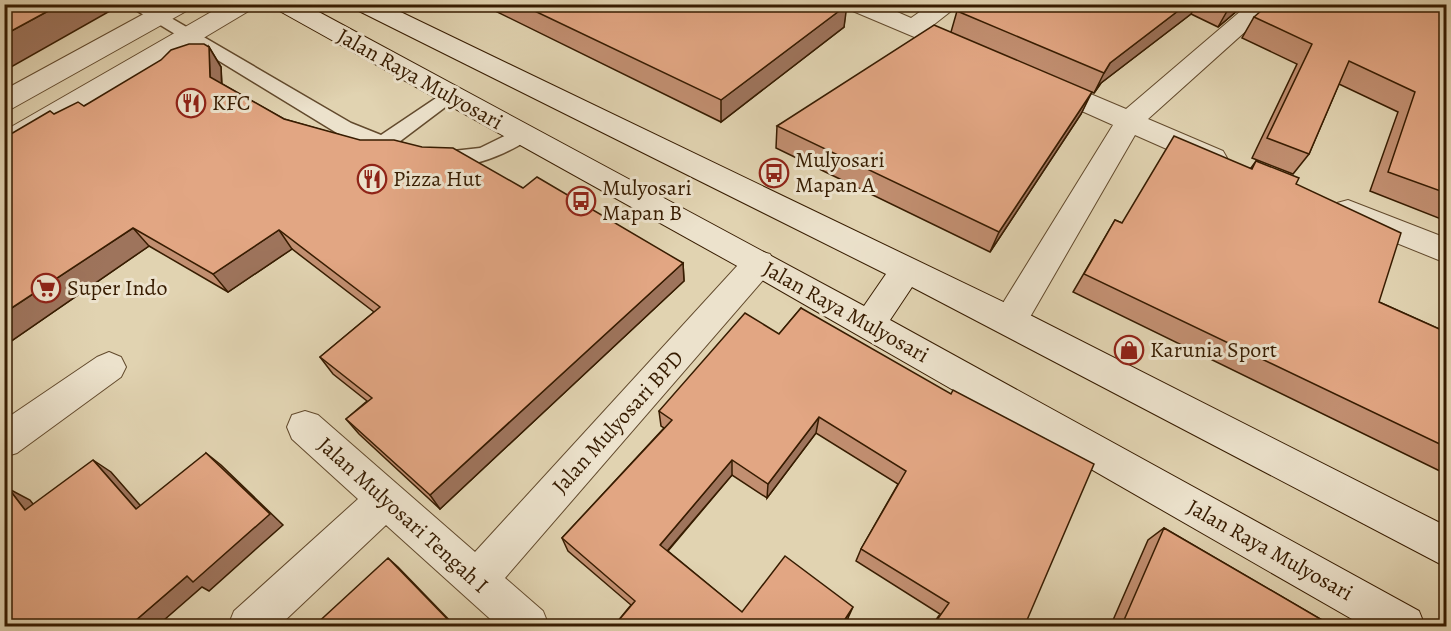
<svg xmlns="http://www.w3.org/2000/svg" width="1451" height="631" font-family="Alegreya,serif">
  <style>
    .lines { fill: none; stroke-linecap: round; stroke-linejoin: round }
    .service-casing { stroke: #624a2d; stroke-width: 3 }
    .minor-casing { stroke: #624a2d; stroke-width: 2 }
    .secondary-casing { stroke: #371c01; stroke-width: 2 }
    .service { fill: #ece2cc; fill-rule: evenodd }
    .minor { fill: #ece2cc; fill-rule: evenodd }
    .secondary { fill: #ece2cc; fill-rule: evenodd }
    .wall { fill: #c28f71; stroke: #371c01; stroke-width: 1.5 }
    .shaded-wall { fill: #9e745c; stroke: #371c01; stroke-width: 1.5 }
    .building { fill: #e2a683; stroke: #371c01; stroke-width: 1.5 }
    .labels { text-anchor: middle; dominant-baseline: central; stroke-width: 6; stroke-linejoin: round; paint-order: stroke }
    .street-label { font-size: 22px; fill: #371c01; stroke: #ece2cc }
    .poi-label { font-size: 22px; fill: #371c01; stroke: #ece2cc; text-anchor: start }
  </style>
  <rect width="100%" height="100%" fill="#e1d3b1"/>
  <filter id="stains"><feTurbulence type="fractalNoise" baseFrequency=".00333" numOctaves="4"/><feColorMatrix values="0 0 0 0 .2 0 0 0 0 .09 0 0 0 0 .02 0 0 0 .5 -.17"/></filter>
  <radialGradient id="worn" r=".72"><stop offset=".6" stop-color="#630" stop-opacity="0"/><stop offset="1" stop-color="#630" stop-opacity=".3"/></radialGradient>
  <g class="lines">
    <g class="service-casing">
      <path id="service" d="M126 4H147L351 123 381 135 445 92 451 90 460 96 399 142 408 145 411 150 408 155 401 157 337 133Z
        M521 128 528 130 530 135 528 140C502 156 466 172 435 163L432 158 435 153 480 148Z"/>
    </g>
    <g class="minor-casing">
      <path id="minor" d="M162 4H193L190 9 13 108 4 111V90Z
        M225 4H255L252 9 14 151 4 154V131Z
        M845 4H879L911 18 931 4H960L932 26 975 43 979 49 975 55 966 57 957 55 848 9Z
        M1249 4H1276L1148 119 1223 151 1227 158 1223 165 1213 168 1203 165 1135 135 1022 331 1010 335 998 331 993 321 998 311 1113 125 1037 91 1033 85 1037 79 1046 76 1055 79 1126 109Z
        M1348 200 1446 238V263L1337 219 1333 211 1337 203Z
        M759 251 770 254 775 263 770 272 505 578 543 611 549 626H498L386 525 279 626H228L234 611 358 499 292 439 287 427 292 415 305 411 318 415 475 552 748 254Z
        M109 352 121 357 126 367 121 377 17 453 4 457V420L97 357Z"/>
    </g>
    <g class="secondary-casing">
      <path id="secondary" d="M273 4H304L864 306 886 274 355 9 352 4H384L1022 311 1446 526V567L912 287 890 320 1419 611 1425 626H1364L748 272 276 9Z"/>
    </g>
    <use href="#service" class="service"/>
    <use href="#minor" class="minor"/>
    <use href="#secondary" class="secondary"/>
  </g>
  <path class="wall" d="M481 4H846L844 27 721 122Z
    M968 4H1245L1218 27 1191 14 1101 83 1094 93 1091 92 1081 114 990 252 776 148 777 126 951 32 957 11Z
    M1446 4V221L1370 191 1398 112 1339 84 1309 154 1293 174 1252 158 1297 64 1242 38 1254 17Z
    M209 47 221 67 222 84 284 119 523 188 683 263 684 281 440 509 359 434 346 419 367 401 333 374 320 357 374 312 292 249 228 292 149 246 4 346V138L54 114 84 106Z
    M1256 161 1296 184 1379 302 1446 332V474L1073 292 1115 220 1122 223 1251 168Z
    M801 308 1024 627H931L940 614 856 561 861 549 898 484 816 433 767 498 732 475 668 551 742 612 848 618 843 627H613L631 605 568 551 562 538 664 428 661 426 659 411 779 334Z
    M1164 528 1334 627H1110L1148 540Z"/>
  <path class="shaded-wall" d="M61 4H105L110 11 4 71V35Z
    M1187 4H1196L1191 14 1101 83 1094 93 1104 73 1110 63Z
    M1233 4H1245L1218 27 1230 6Z
    M847 5 844 27 721 122V100Z
    M209 47 221 67 222 97 210 77Z
    M1092 92 1081 114 990 252 999 232Z
    M133 228 149 246 4 346V313Z
    M279 230 292 249 228 292 213 274Z
    M683 263 684 281 440 509 430 495Z
    M819 417 816 433 767 498 768 484Z
    M206 453 221 465 283 525 209 591 202 587 156 627H128L187 576Z
    M93 460 111 472 153 520 136 509Z
    M732 460V475L662 557 660 545Z
    M9 489 30 500 46 521 25 510Z
    M388 558 398 567 456 627H455Z
    M853 607 848 618 843 627H840Z"/>
  <path class="building" d="M4 4H61L4 35Z
    M520 4H846L847 5 721 100Z
    M968 4H1187L1110 63 1104 73 957 11Z
    M1269 4H1446V193L1388 172 1415 92 1349 61 1309 154 1267 138 1312 44 1254 17Z
    M934 25 1092 92 999 232 777 126Z
    M189 44H204L209 47 210 77 284 119 360 140H394L422 147 453 148 523 188 537 177 683 263 430 495 346 419 372 398 320 357 380 307 279 230 213 274 133 228 4 313V138L50 111 54 114 78 102 84 106 161 60 171 50Z
    M1174 136 1252 169 1256 161 1299 178 1296 184 1401 233 1379 302 1446 332V447L1084 274 1115 220 1122 223Z
    M801 308 951 394 953 390 1094 464 1024 627H932L949 603 861 549 906 471 819 417 768 484 732 460 660 545 742 612 785 556 853 607 840 627H613L635 601 562 538 672 420 659 411 745 313 779 334Z
    M206 453 270 514 193 582 187 576 128 627H4V492L9 489 25 510 93 460 136 509Z
    M1164 528 1334 627H1121Z
    M388 558 455 627H313Z"/>
  <defs>
    <g id="restaurant-ring" transform="scale(1.5)"><circle r="9.5" fill="#ece2cc" stroke="#8f2418" stroke-width="1.5"/><path d="M-5-6h1v4h1v-4h1v4h1v-4h1v5L-1.5 .5V6h-2V.5L-5-1ZM5-6V6H3V1.5H1.5Q1.5-4 5-6Z" fill="#8f2418"/></g>
    <g id="bus-ring" transform="scale(1.5)"><circle r="9.5" fill="#ece2cc" stroke="#8f2418" stroke-width="1.5"/><path d="M-5-6H5V4H4V6H2V4H-2V6H-4V4H-5ZM-3.5-4V0h7V-4ZM-3.5 1.2v1.5H-2V1.2ZM2 1.2v1.5H3.5V1.2Z" fill="#8f2418"/></g>
    <g id="supermarket-ring" transform="scale(1.5)"><circle r="9.5" fill="#ece2cc" stroke="#8f2418" stroke-width="1.5"/><path d="M-6-5.5h2.5l.6 2H6L4.5 2H-2.5L-4.4-4H-6ZM-1.5 3.2a1.3 1.3 0 1 0 .1 0ZM3 3.2a1.3 1.3 0 1 0 .1 0Z" fill="#8f2418"/></g>
    <g id="shop-ring" transform="scale(1.5)"><circle r="9.5" fill="#ece2cc" stroke="#8f2418" stroke-width="1.5"/><path d="M-5-2.5h2.3a2.7 3.5 0 0 1 5.4 0H5L5.5 6h-11ZM-1.5-2.5h3a1.5 2.3 0 0 0-3 0Z" fill="#8f2418"/></g>
  </defs>
  <g fill-rule="evenodd">
    <use href="#restaurant-ring" x="191" y="103"/>
    <use href="#bus-ring" x="774" y="173"/>
    <use href="#restaurant-ring" x="372" y="179"/>
    <use href="#bus-ring" x="581" y="201"/>
    <use href="#supermarket-ring" x="46" y="288"/>
    <use href="#shop-ring" x="1129" y="350"/>
  </g>
  <g class="labels">
    <g class="street-label">
      <text transform="translate(420 79) rotate(29)">Jalan Raya Mulyosari</text>
      <text transform="translate(846 312) rotate(29)">Jalan Raya Mulyosari</text>
      <text transform="translate(618 422) rotate(-48)">Jalan Mulyosari BPD</text>
      <text transform="translate(403 515) rotate(42)">Jalan Mulyosari Tengah I</text>
      <text transform="translate(1270 550) rotate(29)">Jalan Raya Mulyosari</text>
    </g>
    <g class="poi-label">
      <text x="212" y="103">KFC</text>
      <text x="795" y="160">Mulyosari<tspan x="795" dy="25">Mapan A</tspan></text>
      <text x="393" y="179">Pizza Hut</text>
      <text x="602" y="188">Mulyosari<tspan x="602" dy="25">Mapan B</tspan></text>
      <text x="67" y="288">Super Indo</text>
      <text x="1150" y="350">Karunia Sport</text>
    </g>
  </g>
  <rect width="1451" height="631" fill="none" stroke="#e1d3b1" stroke-width="24"/>
  <rect x="6" y="6" width="1439" height="619" fill="none" stroke="#371c01" stroke-width="3"/>
  <rect x="12" y="12" width="1427" height="607" fill="none" stroke="#371c01" stroke-width="1.5"/>
  <rect width="100%" height="100%" filter="url(#stains)"/>
  <rect width="100%" height="100%" fill="url(#worn)"/>
</svg>
